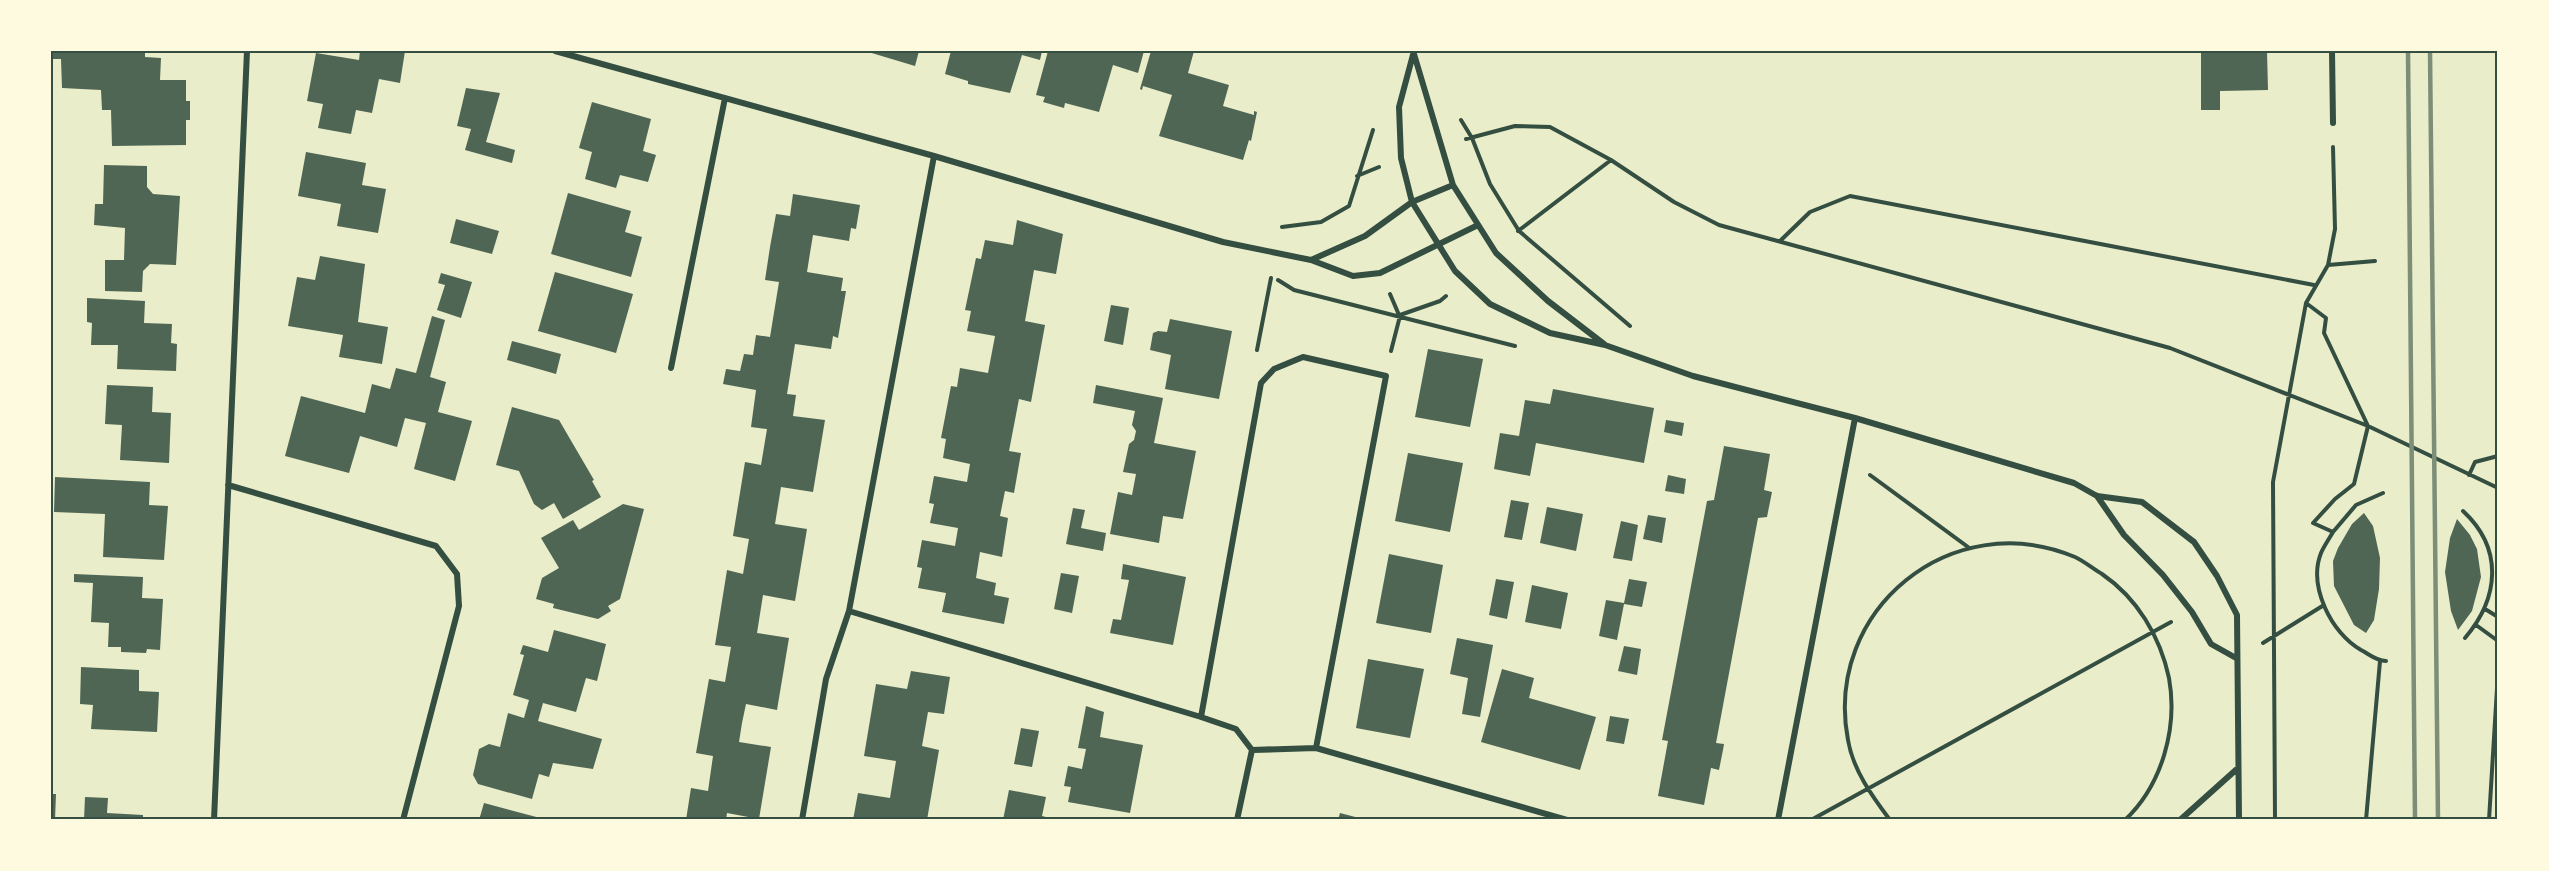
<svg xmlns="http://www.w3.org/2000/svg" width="2549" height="871" font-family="Figtree,sans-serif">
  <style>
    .building { fill: #4f6655 }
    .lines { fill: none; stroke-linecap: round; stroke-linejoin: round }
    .path { stroke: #344e41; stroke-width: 4 }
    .minor { stroke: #344e41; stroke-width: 6 }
    .rail { stroke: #7c8e77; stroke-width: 4.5 }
    .neatline { fill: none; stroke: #344e41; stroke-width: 2 }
  </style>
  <rect width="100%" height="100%" fill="#e9edc9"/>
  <path class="building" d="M51 51H145V57L161 58 160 80H186V101H190V120H186V145L112 146 111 110H102L101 90 62 88 61 59H51Z
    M360 51H405L400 83 379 79 372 113 356 110 351 134 318 128 323 104 307 101 316 53 359 60Z
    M865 51H919L915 66Z
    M951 51H1042L1040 60 1022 55 1010 93 968 84V81L945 74Z
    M1048 51H1144L1138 73 1113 65 1099 112 1065 103 1064 108 1043 102 1045 97 1036 95Z
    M1151 51H1194L1188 73 1229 85 1223 106 1254 115V111L1257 112 1251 141 1249 140 1243 160 1159 136 1172 95 1143 86 1142 90 1140 89Z
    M2201 51H2267L2268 90 2220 91V110H2201Z
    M466 88 500 93 486 142 515 150 512 163 465 150 471 129 457 126Z
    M592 102 651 119 643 151 656 155 648 182 620 175 616 188 585 179 592 152 579 148Z
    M306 152 366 163 362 185 386 189 378 233 337 226 341 204 298 196Z
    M104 165 147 166V187L153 194 180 196 176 265 150 264 143 271 142 292 105 291V260H124L125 228 94 225 95 204H103Z
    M568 193 631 211 625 232 642 237 631 277 551 254Z
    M793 194 860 205 856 229 851 228 849 241 813 235 810 253 807 272 843 278 841 291H846L838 338 833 336 831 349 795 344 787 394 796 395 793 416 825 420 813 492 781 487 775 524 807 529 795 601 763 595 757 633 789 638 777 710 746 704 742 723 739 742 771 747 759 819 727 813 726 820H686L691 788 708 791 713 756 696 753 709 679 725 682 731 647 715 645 727 570 743 574 749 539 733 536 745 462 761 465 767 429 751 427 756 390 723 384 726 369 740 371 744 354 753 355 756 335 770 337 779 282 765 280 770 247 776 214 790 216Z
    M456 219 499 231 492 254 450 243Z
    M1017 220 1063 234 1056 274 1034 270 1025 321 1045 325 1031 402 1019 399 1009 451 1021 453 1014 493 1005 491 1000 516 1008 518 1002 557 980 552 976 578 996 583 994 595 1009 598 1004 624 942 612 946 593 918 588 922 568 917 567 922 540 955 546 958 528 930 523 934 504 929 503 934 476 967 482 970 464 943 458 946 439 941 438 951 386 957 387 960 368 988 373 995 336 967 331 971 311 965 310 976 258 981 259 985 240 1013 245Z
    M320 256 365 264 358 322 388 327 382 364 339 357 343 335 288 326 297 277 315 280Z
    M555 272 633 294 616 353 538 331Z
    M441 273 472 282 461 318 437 310 445 285 438 283Z
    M87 298 145 301 144 323 172 324 171 343 177 344 176 371 117 369 118 345H91L92 323 87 322Z
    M1111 305 1129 308 1123 345 1104 341Z
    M432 316 445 320 430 377 446 382 438 412 472 421 455 481 414 469 426 423 405 418 397 447 360 436 349 473 285 456 301 396 365 413 372 384 390 389 396 368 416 373Z
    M1170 319 1232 331 1219 399 1165 389 1171 355 1150 350 1153 333 1158 331 1167 332Z
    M512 341 561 354 556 374 507 360Z
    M1428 349 1483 359 1470 427 1415 417Z
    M107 385 153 387 152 412 171 413 169 463 120 460 122 425 105 424Z
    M1096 385 1163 398 1154 443 1196 451 1183 519 1163 516 1159 543 1110 534 1118 492 1132 495 1136 474 1123 472 1129 444 1134 440 1136 431 1132 425 1135 411 1093 403Z
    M1553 389 1654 408 1644 463 1536 443 1530 476 1494 469 1500 433 1519 436 1525 400 1550 404Z
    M512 407 559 420 594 480 592 481 601 497 563 519 554 503 542 510 534 504 519 471 496 465Z
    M1666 420 1684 423 1682 436 1664 432Z
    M1724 446 1770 454 1764 490 1772 492 1767 517 1758 518 1716 743 1724 744 1723 750 1719 770 1711 768 1704 805 1658 796 1668 741 1662 740 1694 570 1707 501 1714 500Z
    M1408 453 1463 463 1450 532 1395 521Z
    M1668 475 1686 479 1684 494 1665 491Z
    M55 477 150 482 149 505 168 506 164 560 103 557 105 514 54 512Z
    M1511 500 1529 503 1522 540 1504 537Z
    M623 504 644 509 620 599 608 606 611 611 598 619 553 608 554 604 536 599 542 578 559 568 541 538 573 520 579 530Z
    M1547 507 1583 514 1576 551 1540 543Z
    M1073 508 1085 510 1081 528 1106 533 1103 551 1066 544Z
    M2364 513 2373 526 2380 558 2379 589 2374 620 2366 633 2381 643 2354 625 2334 586 2333 561 2338 548 2352 524Z
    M1648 515 1666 518 1662 543 1643 539Z
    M2457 519 2470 535 2477 549 2481 577 2472 611 2458 630 2451 611 2445 572 2450 538Z
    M1621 521 1638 525 1632 561 1613 558Z
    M1389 554 1443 565 1431 633 1376 623Z
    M1123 564 1186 577 1173 645 1110 633 1113 619 1121 620 1129 580 1121 579Z
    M1061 573 1079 576 1072 613 1054 609Z
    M74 574 143 577 142 598 163 599 160 650 147 649 146 653 121 652V647H108L109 623 91 622 93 583 74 582Z
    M1496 579 1514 582 1507 619 1489 615Z
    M1629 579 1647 582 1642 607 1624 604 1617 640 1599 636 1606 600 1624 603Z
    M1532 585 1568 593 1561 629 1525 622Z
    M554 630 606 644 597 681 586 678 576 712 543 703 538 721 602 739 593 769 553 763 549 777 539 774 532 799 478 784 473 775 479 749 489 744 500 747 508 713 524 718 529 700 513 695 524 655 520 654 523 645 548 652Z
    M1457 638 1493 645 1480 717 1462 714 1468 678 1450 674Z
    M1624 646 1641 649 1637 675 1618 671Z
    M1368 659 1424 669 1410 738 1356 728Z
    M81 667 139 670V691L159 692 157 732 91 729 93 705 80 704Z
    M1502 669 1534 678 1529 698 1596 717 1580 770 1481 742Z
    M911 671 950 677 944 714 928 712 922 746 939 750 927 820H853L858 793 890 798 896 761 864 756 876 684 907 689Z
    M1086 706 1104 712 1100 737 1143 745 1130 813 1068 802 1071 787 1064 786 1068 766 1082 769 1086 749 1078 748Z
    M1610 716 1629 719 1624 744 1606 741Z
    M1021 728 1039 731 1032 767 1014 764Z
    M1009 790 1046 797 1042 816 1058 820H1003Z
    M51 794H56L55 820H51Z
    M85 797 108 798 107 813 143 815V820H84Z
    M484 803 544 819V820H479Z
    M1340 813 1363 819V820H1338Z"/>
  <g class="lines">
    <path class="path" d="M1461 120 1472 138 1490 184 1519 231 1630 326
      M1466 139 1515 126 1550 127 1611 160 1674 202 1719 225 2170 348 2368 426 2498 488
      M1357 176 1379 167
      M1282 227 1321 222 1349 206 1373 130
      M1518 231 1611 160
      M1780 241 1810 212 1850 196 2314 285
      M2328 265 2375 261
      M1278 280 1294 290 1515 346
      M1390 294 1399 315
      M2306 303 2326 318 2324 333 2368 426 2354 484 2335 499 2313 523 2333 532C2329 539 2324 546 2321 553 2308 586 2331 633 2361 650 2369 654 2376 661 2386 661
      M1400 315 1440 301 1446 296
      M1257 350 1271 278
      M1391 351 1400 316
      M1870 475 1968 547
      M2469 475 2475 462 2498 456
      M2463 511C2504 549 2499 598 2465 638
      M2333 532 2356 505 2383 493
      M2485 609 2498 617
      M2476 625 2498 641
      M2263 643 2324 605
      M1811 820 2171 622
      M1890 820C1872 796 1853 770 1848 740 1823 610 1952 505 2075 557 2084 561 2093 569 2102 574 2137 598 2160 636 2169 678 2178 728 2162 785 2125 820
      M2275 820 2273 482 2306 303 2328 265 2335 229 2333 147
      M2366 820 2380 661
      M2489 820 2498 672"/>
    <path class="minor" d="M555 51 934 156 1223 242 1311 260 1353 276 1380 273 1478 225
      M1414 51 1399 107 1401 158 1412 202 1455 271 1490 304 1550 333 1605 345 1693 376 1855 418 2074 483 2097 496 2142 502 2194 542 2217 576 2237 615 2239 820
      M2332 51 2333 123
      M1414 54 1453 185 1496 253 1548 301 1604 344
      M1311 260 1365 236 1412 202 1453 185
      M671 368 725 98
      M228 485 436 546 457 574 459 606 403 820
      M2097 496 2124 535 2163 575 2192 612 2211 644 2236 658
      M849 611 1201 717 1236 729 1252 750 1316 748 1567 820
      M1201 717 1261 383 1274 369 1303 357 1386 376 1316 748
      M214 820 247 51
      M802 820 826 679 849 611 934 156
      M1237 820 1252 750
      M1778 820 1855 418
      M2180 820 2238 768"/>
    <path class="rail" d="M2408 51 2415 820
      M2430 51 2438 820"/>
  </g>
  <rect width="2549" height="871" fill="none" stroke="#fefae0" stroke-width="105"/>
  <rect x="52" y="52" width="2444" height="766" class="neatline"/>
</svg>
